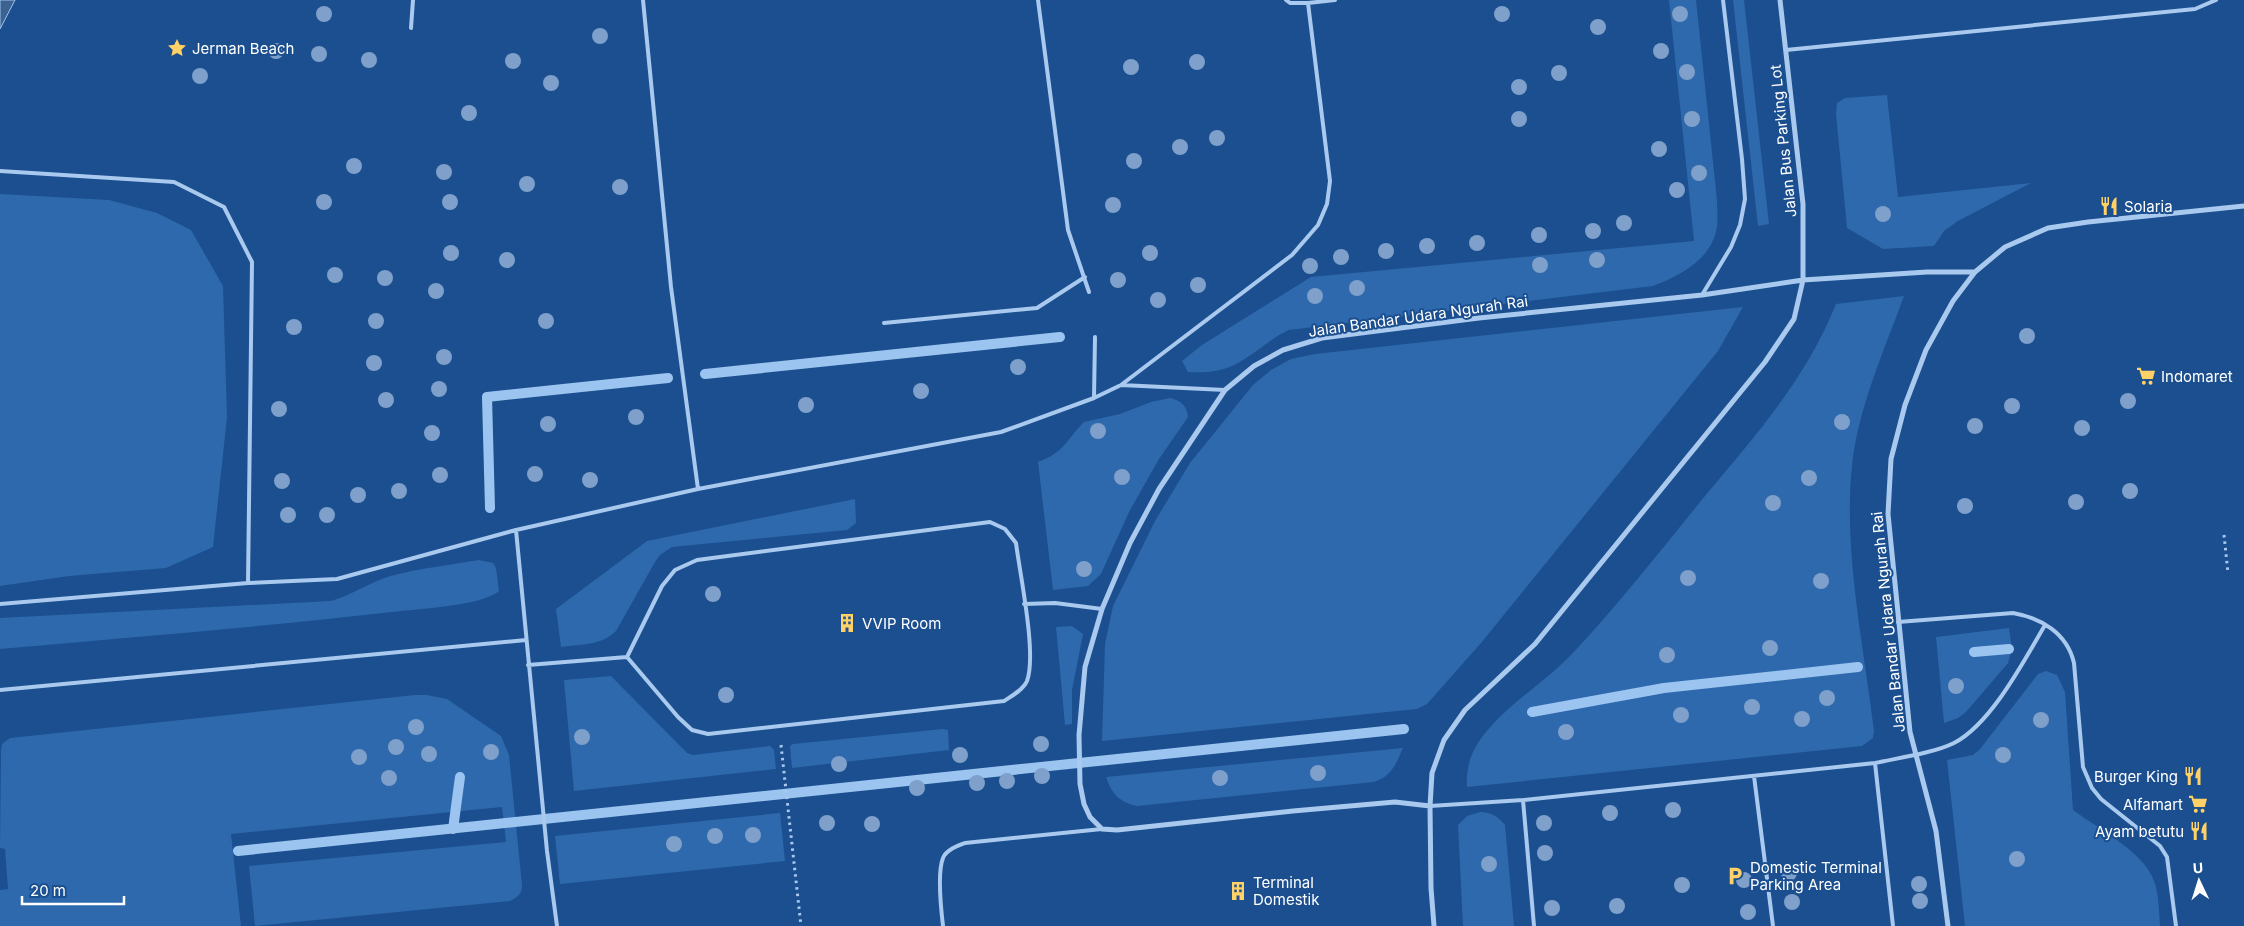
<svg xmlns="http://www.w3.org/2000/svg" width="2244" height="926" font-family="Inter,sans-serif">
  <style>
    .green { fill: #2e69ad }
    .water { fill: #3c6290; stroke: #9cc4f0 }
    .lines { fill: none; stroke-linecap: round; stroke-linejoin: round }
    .stream { stroke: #9cc4f0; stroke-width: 10 }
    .path { stroke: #a9c9ee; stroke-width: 3; stroke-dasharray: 2.5 4; stroke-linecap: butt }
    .lane { stroke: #a9c9ee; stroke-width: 4 }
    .street { stroke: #a9c9ee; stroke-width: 5 }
    .tree { fill: #7ea0ca }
    .labels { text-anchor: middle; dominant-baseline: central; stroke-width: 4; stroke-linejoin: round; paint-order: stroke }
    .poi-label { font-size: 15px; fill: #fff; stroke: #1b4f8f; text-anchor: start }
    .street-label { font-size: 15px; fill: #fff; stroke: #1b4f8f }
  </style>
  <rect width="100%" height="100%" fill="#1b4f8f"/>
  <path class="green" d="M1669 0H1696L1717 200C1717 211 1719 224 1715 235 1707 262 1677 277 1653 286L1289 330C1269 339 1253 356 1234 365 1219 372 1204 373 1188 372L1182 361 1202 345 1311 277 1694 241Z
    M1733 0H1744L1769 224 1758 226Z
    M1887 95 1898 197 2031 183 1958 221 1944 231 1934 246 1883 249 1847 228 1836 114 1837 103 1845 98Z
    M0 194 109 200 157 213 191 230 223 286 227 417 213 547 166 568 69 576 0 586Z
    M1904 296C1884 351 1858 408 1852 466 1843 551 1864 646 1874 731L1873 738 1862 746 1467 787C1466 771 1469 757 1478 743 1501 708 1542 685 1571 655 1617 606 1658 554 1700 502 1753 438 1804 383 1836 304Z
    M1743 307 1718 351 1481 643 1427 704 1417 709 1102 741 1105 644 1113 606 1155 521 1190 463 1253 385 1271 370 1291 359 1315 354Z
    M1170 398C1180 400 1187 405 1188 417L1159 459 1129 512 1101 574 1088 586 1053 590 1038 462C1065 452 1066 440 1084 422L1120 414 1151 402Z
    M855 499 856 523 847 530 672 547 660 555 655 562 616 631C601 646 581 644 561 647L556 609 647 541Z
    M479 560 493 563 496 568 499 591C482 606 417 609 392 612 262 627 131 637 0 649V618L331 601C352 595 370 582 391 576 420 568 450 565 479 560Z
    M1072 626 1083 634 1072 690V724L1065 725 1056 627Z
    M2009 628 2012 649 2008 663 1966 712 1958 718 1944 723 1936 637Z
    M2046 671 2057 675 2065 692 2073 810C2100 830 2149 854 2156 887 2159 900 2159 913 2160 926H1965L1947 760 1973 755 1980 749 2038 674Z
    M611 676 687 753 693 755 770 746 774 750 776 769 574 791 564 680Z
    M415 695H427L447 699 501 736 509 755 522 885C522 894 518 897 510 901L255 926 249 866 506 842 502 807 231 834 241 926H0V890L8 889 5 849 0 848 1 751 2 744 10 738Z
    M943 729 948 730 949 750 792 768 790 746 793 744Z
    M1403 748C1396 764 1392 776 1374 782L1137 806C1119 802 1112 794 1106 777Z
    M1480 812C1492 812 1498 817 1505 825L1514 926H1463L1458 825 1467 816Z
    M780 813 785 861 560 884 555 836Z"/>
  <path class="water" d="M0 0H15L0 29Z"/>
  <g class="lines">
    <path class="stream" d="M705 374 1060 337
      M490 508 487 397 668 378
      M1974 652 2009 649
      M1532 712 1664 688 1858 667
      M453 829 460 777
      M238 851 1404 729"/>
    <path class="path" d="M2224 535 2228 573
      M781 745 801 926"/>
    <path class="lane" d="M643 0 671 287 698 489
      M1038 0 1068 230 1089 292
      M1286 0 1290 3H1308
      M411 28 413 0
      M1786 50 2195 9 2216 0
      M0 171 174 182 224 207 252 262 248 583
      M1702 295 1731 247 1740 225 1745 199 1742 159 1723 0
      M884 323 1037 308 1085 277
      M1121 385 1225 390
      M1094 398 1095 337
      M990 522 1005 529 1016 543C1020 575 1037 654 1027 681 1023 690 1012 696 1004 701L708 734 692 730 678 717 627 657 662 586 675 570 697 560Z
      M516 530 547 851 557 926
      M0 604 248 583 337 579 516 530 698 489 1001 432 1094 398 1121 385 1292 255 1318 225 1327 204 1330 181 1308 3 1335 0
      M1024 604 1055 603 1102 609
      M1898 622 2013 613C2041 618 2067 633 2074 663L2083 767 2092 788 2101 799 2160 846 2167 857 2176 926
      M528 665 627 657
      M0 690 526 640
      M1875 763 1893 926
      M1754 776 1773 926
      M1523 800 1534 926
      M1430 806 1523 800 1875 763C1898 758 1934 753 1954 743 1991 724 2024 661 2045 625
      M943 926C941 909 937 873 943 858 946 850 957 846 965 843L1102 829"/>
    <path class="street" d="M1430 806 1395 802 1293 811 1117 830 1102 829 1090 817 1084 804 1080 784 1079 735 1085 667 1102 609 1130 543 1159 489 1225 390 1254 366 1283 350 1322 338 1479 318 1702 295 1803 280 1927 272H1975
      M1434 926 1431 888 1430 806 1432 773 1444 740 1465 710 1535 644 1765 362 1794 319 1803 280V204L1780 0
      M1948 926 1936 831 1910 732 1888 514 1891 459 1905 405 1926 350 1953 301 1975 272 2005 247 2048 228 2088 222 2244 206"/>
  </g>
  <g class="tree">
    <circle cx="324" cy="14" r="8"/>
    <circle cx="1502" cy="14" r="8"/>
    <circle cx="1680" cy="14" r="8"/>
    <circle cx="1598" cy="27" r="8"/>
    <circle cx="600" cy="36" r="8"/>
    <circle cx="276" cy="51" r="8"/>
    <circle cx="1661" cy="51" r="8"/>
    <circle cx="319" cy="54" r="8"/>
    <circle cx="369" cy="60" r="8"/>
    <circle cx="513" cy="61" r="8"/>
    <circle cx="1197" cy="62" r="8"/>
    <circle cx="1131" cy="67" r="8"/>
    <circle cx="1687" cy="72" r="8"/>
    <circle cx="1559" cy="73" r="8"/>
    <circle cx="200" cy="76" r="8"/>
    <circle cx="551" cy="83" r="8"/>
    <circle cx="1519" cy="87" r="8"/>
    <circle cx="469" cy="113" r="8"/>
    <circle cx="1519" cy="119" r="8"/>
    <circle cx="1692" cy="119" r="8"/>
    <circle cx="1217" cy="138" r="8"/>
    <circle cx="1180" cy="147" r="8"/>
    <circle cx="1659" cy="149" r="8"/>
    <circle cx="1134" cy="161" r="8"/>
    <circle cx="354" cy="166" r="8"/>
    <circle cx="444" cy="172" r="8"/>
    <circle cx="1699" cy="173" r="8"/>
    <circle cx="527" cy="184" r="8"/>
    <circle cx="620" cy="187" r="8"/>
    <circle cx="1677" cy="190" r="8"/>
    <circle cx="324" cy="202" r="8"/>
    <circle cx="450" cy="202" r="8"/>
    <circle cx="1113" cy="205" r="8"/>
    <circle cx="1883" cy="214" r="8"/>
    <circle cx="1624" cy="223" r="8"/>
    <circle cx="1593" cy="231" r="8"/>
    <circle cx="1539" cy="235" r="8"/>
    <circle cx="1477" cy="243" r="8"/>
    <circle cx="1427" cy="246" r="8"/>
    <circle cx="1386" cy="251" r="8"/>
    <circle cx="451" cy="253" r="8"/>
    <circle cx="1150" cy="253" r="8"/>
    <circle cx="1341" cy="257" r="8"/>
    <circle cx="507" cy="260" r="8"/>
    <circle cx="1597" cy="260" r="8"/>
    <circle cx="1540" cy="265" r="8"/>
    <circle cx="1310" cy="266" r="8"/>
    <circle cx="335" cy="275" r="8"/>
    <circle cx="385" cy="278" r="8"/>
    <circle cx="1118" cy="280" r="8"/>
    <circle cx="1198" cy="285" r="8"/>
    <circle cx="1357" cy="288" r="8"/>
    <circle cx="436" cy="291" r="8"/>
    <circle cx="1315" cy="296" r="8"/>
    <circle cx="1158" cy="300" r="8"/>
    <circle cx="376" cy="321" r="8"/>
    <circle cx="546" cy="321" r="8"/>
    <circle cx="294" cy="327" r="8"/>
    <circle cx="2027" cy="336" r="8"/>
    <circle cx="444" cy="357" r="8"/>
    <circle cx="374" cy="363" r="8"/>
    <circle cx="1018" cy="367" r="8"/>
    <circle cx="439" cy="389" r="8"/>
    <circle cx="921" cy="391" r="8"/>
    <circle cx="386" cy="400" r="8"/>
    <circle cx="2128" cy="401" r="8"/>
    <circle cx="806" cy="405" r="8"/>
    <circle cx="2012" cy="406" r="8"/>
    <circle cx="279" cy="409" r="8"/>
    <circle cx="636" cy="417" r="8"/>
    <circle cx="1842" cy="422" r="8"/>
    <circle cx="548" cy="424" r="8"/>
    <circle cx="1975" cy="426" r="8"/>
    <circle cx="2082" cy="428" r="8"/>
    <circle cx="1098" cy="431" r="8"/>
    <circle cx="432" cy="433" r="8"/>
    <circle cx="535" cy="474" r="8"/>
    <circle cx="440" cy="475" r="8"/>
    <circle cx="1122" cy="477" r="8"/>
    <circle cx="1809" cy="478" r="8"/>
    <circle cx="590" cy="480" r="8"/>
    <circle cx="282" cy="481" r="8"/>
    <circle cx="399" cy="491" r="8"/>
    <circle cx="2130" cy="491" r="8"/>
    <circle cx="358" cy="495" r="8"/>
    <circle cx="2076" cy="502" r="8"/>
    <circle cx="1773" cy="503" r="8"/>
    <circle cx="1965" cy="506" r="8"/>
    <circle cx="288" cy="515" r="8"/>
    <circle cx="327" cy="515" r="8"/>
    <circle cx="1084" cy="569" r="8"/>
    <circle cx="1688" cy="578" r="8"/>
    <circle cx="1821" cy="581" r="8"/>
    <circle cx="713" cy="594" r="8"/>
    <circle cx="1770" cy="648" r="8"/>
    <circle cx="1667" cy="655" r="8"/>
    <circle cx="1956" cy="686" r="8"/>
    <circle cx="726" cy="695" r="8"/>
    <circle cx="1827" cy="698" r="8"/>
    <circle cx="1752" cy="707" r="8"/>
    <circle cx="1681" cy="715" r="8"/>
    <circle cx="1802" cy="719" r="8"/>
    <circle cx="2041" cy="720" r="8"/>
    <circle cx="416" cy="727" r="8"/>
    <circle cx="1566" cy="732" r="8"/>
    <circle cx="582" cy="737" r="8"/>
    <circle cx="1041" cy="744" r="8"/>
    <circle cx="396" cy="747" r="8"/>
    <circle cx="491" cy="752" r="8"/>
    <circle cx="429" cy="754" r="8"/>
    <circle cx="960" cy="755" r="8"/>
    <circle cx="2003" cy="755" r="8"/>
    <circle cx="359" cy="757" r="8"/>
    <circle cx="839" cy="764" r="8"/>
    <circle cx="1318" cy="773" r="8"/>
    <circle cx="1042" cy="776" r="8"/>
    <circle cx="389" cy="778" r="8"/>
    <circle cx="1220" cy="778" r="8"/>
    <circle cx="1007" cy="781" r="8"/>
    <circle cx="977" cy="783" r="8"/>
    <circle cx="917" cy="788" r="8"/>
    <circle cx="1673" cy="810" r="8"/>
    <circle cx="1610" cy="813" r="8"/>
    <circle cx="827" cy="823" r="8"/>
    <circle cx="1544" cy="823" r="8"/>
    <circle cx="872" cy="824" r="8"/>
    <circle cx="753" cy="835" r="8"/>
    <circle cx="715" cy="836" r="8"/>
    <circle cx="674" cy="844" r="8"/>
    <circle cx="1545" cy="853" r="8"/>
    <circle cx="2017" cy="859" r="8"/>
    <circle cx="1489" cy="864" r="8"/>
    <circle cx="1789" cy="873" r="8"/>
    <circle cx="1744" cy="880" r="8"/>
    <circle cx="1919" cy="884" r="8"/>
    <circle cx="1682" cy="885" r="8"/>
    <circle cx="1920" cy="901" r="8"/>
    <circle cx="1792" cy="902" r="8"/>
    <circle cx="1617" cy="906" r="8"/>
    <circle cx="1552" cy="908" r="8"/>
    <circle cx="1748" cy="912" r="8"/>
  </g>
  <defs>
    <g id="sight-bare" transform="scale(1.5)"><path d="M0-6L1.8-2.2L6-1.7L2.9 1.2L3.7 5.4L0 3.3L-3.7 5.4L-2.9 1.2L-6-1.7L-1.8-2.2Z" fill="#ffd166" stroke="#1b4f8f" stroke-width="2.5" paint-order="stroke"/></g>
    <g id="restaurant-bare" transform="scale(1.5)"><path d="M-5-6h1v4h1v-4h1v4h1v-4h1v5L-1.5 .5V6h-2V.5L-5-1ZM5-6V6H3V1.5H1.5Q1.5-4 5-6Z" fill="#ffd166" stroke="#1b4f8f" stroke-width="2.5" paint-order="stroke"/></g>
    <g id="supermarket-bare" transform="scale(1.5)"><path d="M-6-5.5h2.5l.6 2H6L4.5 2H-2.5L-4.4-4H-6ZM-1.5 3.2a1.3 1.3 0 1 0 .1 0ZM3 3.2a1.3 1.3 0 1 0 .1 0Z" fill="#ffd166" stroke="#1b4f8f" stroke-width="2.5" paint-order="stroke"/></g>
    <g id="building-bare" transform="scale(1.5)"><path d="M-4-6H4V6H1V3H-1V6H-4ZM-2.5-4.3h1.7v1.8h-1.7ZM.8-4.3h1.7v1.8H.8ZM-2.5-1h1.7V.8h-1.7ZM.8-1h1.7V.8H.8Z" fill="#ffd166" stroke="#1b4f8f" stroke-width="2.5" paint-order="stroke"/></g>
    <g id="parking-bare" transform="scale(1.5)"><path d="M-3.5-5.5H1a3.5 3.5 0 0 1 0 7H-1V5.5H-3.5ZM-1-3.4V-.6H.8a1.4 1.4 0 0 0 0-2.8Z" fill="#ffd166" stroke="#1b4f8f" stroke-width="2.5" paint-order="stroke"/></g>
  </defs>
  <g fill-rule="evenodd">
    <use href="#sight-bare" x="177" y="48"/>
    <use href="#restaurant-bare" x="2109" y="206"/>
    <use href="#supermarket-bare" x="2146" y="376"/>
    <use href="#building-bare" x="847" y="623"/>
    <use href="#restaurant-bare" x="2193" y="776"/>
    <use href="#supermarket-bare" x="2198" y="804"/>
    <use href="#restaurant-bare" x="2199" y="831"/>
    <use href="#parking-bare" x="1735" y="876"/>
    <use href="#building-bare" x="1238" y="891"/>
  </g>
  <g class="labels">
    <g class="poi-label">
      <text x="192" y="48">Jerman Beach</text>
      <text x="2124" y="206">Solaria</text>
      <text x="2161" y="376">Indomaret</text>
      <text x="862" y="623">VVIP Room</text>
      <text x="2178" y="776" text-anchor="end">Burger King</text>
      <text x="2183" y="804" text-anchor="end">Alfamart</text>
      <text x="2184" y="831" text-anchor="end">Ayam betutu</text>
      <text x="1750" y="867">Domestic Terminal<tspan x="1750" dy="17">Parking Area</tspan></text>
      <text x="1253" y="882">Terminal<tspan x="1253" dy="17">Domestik</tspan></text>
    </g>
    <g class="street-label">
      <text transform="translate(1783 141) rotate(-96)">Jalan Bus Parking Lot</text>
      <text transform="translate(1418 316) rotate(-8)">Jalan Bandar Udara Ngurah Rai</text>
      <text transform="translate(1888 622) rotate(-96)">Jalan Bandar Udara Ngurah Rai</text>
    </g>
  </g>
  <g transform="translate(2199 881) rotate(356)" stroke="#1b4f8f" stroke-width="4" paint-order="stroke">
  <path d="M0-4L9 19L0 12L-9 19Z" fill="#ffffff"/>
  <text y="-8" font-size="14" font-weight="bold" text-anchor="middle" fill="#ffffff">U</text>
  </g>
  <path d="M22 896v8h102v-8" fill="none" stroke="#ffffff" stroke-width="2.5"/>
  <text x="30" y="896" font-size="15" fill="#ffffff" stroke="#1b4f8f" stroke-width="4" paint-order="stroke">20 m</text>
</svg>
